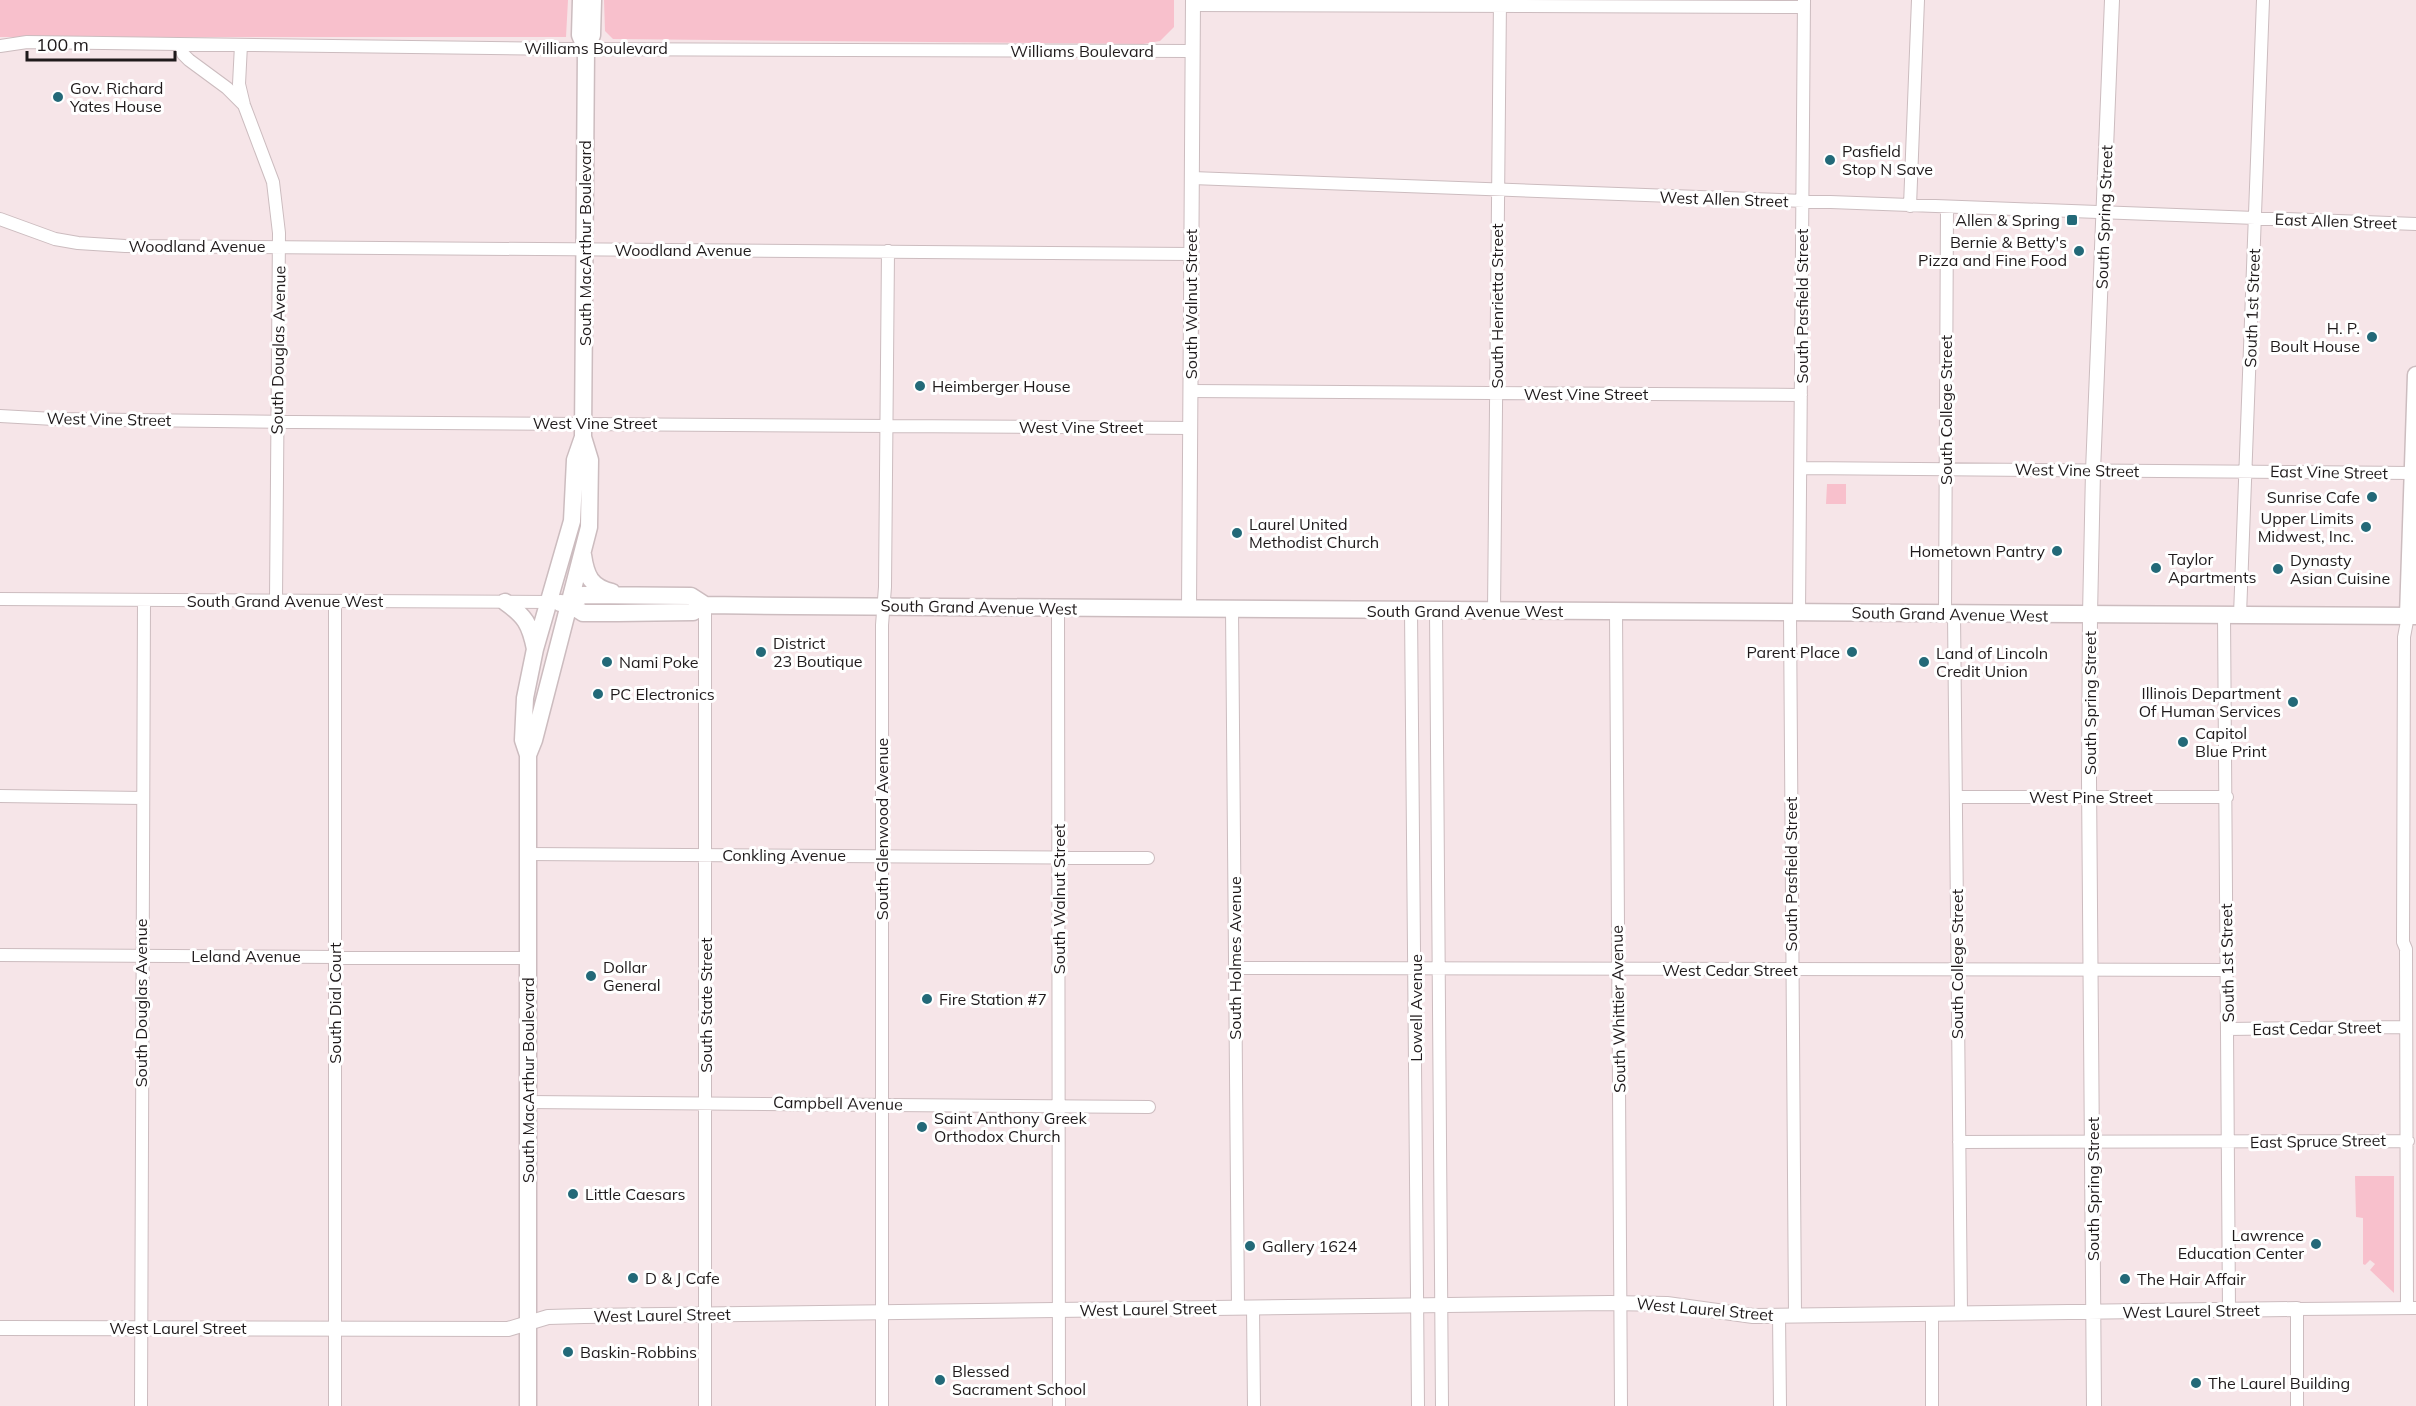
<svg xmlns="http://www.w3.org/2000/svg" width="2416" height="1406" font-family="Mulish,sans-serif">
  <style>
    .green { fill: #f8c0cc }
    .lines { fill: none; stroke-linecap: round; stroke-linejoin: round }
    .minor-casing { stroke: #ccbcbf; stroke-width: 14 }
    .tertiary-casing { stroke: #ccbcbf; stroke-width: 16 }
    .secondary-casing { stroke: #ccbcbf; stroke-width: 19 }
    .minor { stroke: #fff; stroke-width: 12 }
    .tertiary { stroke: #fff; stroke-width: 14 }
    .secondary { stroke: #fff; stroke-width: 16 }
    .poi-dot { fill: #236978; stroke: #fff; stroke-width: 2 }
    .labels { text-anchor: middle; dominant-baseline: central; stroke-width: 6; stroke-linejoin: round; paint-order: stroke }
    .street-label { font-size: 16px; fill: #1f1a1b; stroke: #fff }
    .poi-label { font-size: 16px; fill: #1f1a1b; stroke: #fff; text-anchor: start }
  </style>
  <rect width="100%" height="100%" fill="#f6e5e8"/>
  <path class="green" d="M0 0H568L566 37H0Z
    M604 0H1174V27L1160 41 1143 44 613 39 605 31Z
    M1827 484H1846V504H1826Z
    M2355 1176H2394V1293L2370 1270 2375 1264 2370 1260 2365 1265 2363 1264V1218L2356 1217Z"/>
  <g class="lines">
    <g class="minor-casing">
      <path id="minor" d="M1193 5 1804 7
        M181 45 183 54 189 60 227 88 243 104
        M241 45 239 84 244 105 273 182 279 233 276 600
        M0 46 27 42 566 49 1193 51
        M1192 178 2416 224
        M1910 206 1918 0
        M0 219 55 239 78 243 125 246 1191 254
        M1190 391 1801 395
        M0 416 54 419 295 422 1190 428
        M1801 468 2413 473
        M0 599 550 602
        M1058 608 1059 1406
        M1232 609 1238 1308
        M1411 610 1418 1406
        M1436 610 1442 1406
        M1494 611 1500 0
        M1616 611 1621 1406
        M1790 613 1795 1315
        M1799 613 1804 0
        M1945 614 1947 207
        M1954 614 1961 1313
        M2224 615 2229 1310
        M2240 615 2263 0
        M0 796 142 798
        M1956 797H2227
        M528 854 1148 858
        M0 955 528 958
        M1235 968 2226 970
        M2227 1029 2406 1027
        M528 1102 1149 1107
        M1959 1142 2408 1141
        M1253 1307 1254 1406
        M2407 1308 2406 949 2403 942 2404 637 2408 616
        M1932 1314V1406
        M1779 1315 1780 1406
        M141 1406 144 600
        M335 1406V601
        M705 1406V605
        M882 1406V625L885 587 888 251
        M2297 1406V1309L2416 1308"/>
    </g>
    <g class="tertiary-casing">
      <path id="tertiary" d="M1189 609 1193 0
        M0 1328 508 1329 548 1317 584 1316 1610 1303 1667 1304 1753 1316 2297 1309
        M2094 1406 2089 780 2090 615 2093 471 2112 0"/>
    </g>
    <g class="secondary-casing">
      <path id="secondary" d="M581 0 580 35 586 49
        M583 555C586 576 591 587 612 592
        M505 602C525 616 530 624 535 649
        M560 603 569 604 583 613H617L693 612 705 605
        M569 604 583 595 691 596 705 605 793 606 2416 616
        M2408 616 2416 375
        M528 755 534 740 589 527 590 460 583 437
        M528 1406V755L523 740 525 698 535 649 572 521 575 460 583 437 586 49 592 35 593 0"/>
    </g>
    <use href="#minor" class="minor"/>
    <use href="#tertiary" class="tertiary"/>
    <use href="#secondary" class="secondary"/>
  </g>
  <g class="poi-dot">
    <circle cx="58" cy="97" r="6"/>
    <circle cx="1830" cy="160" r="6"/>
    <rect x="2066" y="214" width="12" height="12" rx="3"/>
    <circle cx="2079" cy="251" r="6"/>
    <circle cx="2372" cy="337" r="6"/>
    <circle cx="920" cy="386" r="6"/>
    <circle cx="2372" cy="497" r="6"/>
    <circle cx="2366" cy="527" r="6"/>
    <circle cx="1237" cy="533" r="6"/>
    <circle cx="2057" cy="551" r="6"/>
    <circle cx="2156" cy="568" r="6"/>
    <circle cx="2278" cy="569" r="6"/>
    <circle cx="761" cy="652" r="6"/>
    <circle cx="1852" cy="652" r="6"/>
    <circle cx="607" cy="662" r="6"/>
    <circle cx="1924" cy="662" r="6"/>
    <circle cx="598" cy="694" r="6"/>
    <circle cx="2293" cy="702" r="6"/>
    <circle cx="2183" cy="742" r="6"/>
    <circle cx="591" cy="976" r="6"/>
    <circle cx="927" cy="999" r="6"/>
    <circle cx="922" cy="1127" r="6"/>
    <circle cx="573" cy="1194" r="6"/>
    <circle cx="2316" cy="1244" r="6"/>
    <circle cx="1250" cy="1246" r="6"/>
    <circle cx="633" cy="1278" r="6"/>
    <circle cx="2125" cy="1279" r="6"/>
    <circle cx="568" cy="1352" r="6"/>
    <circle cx="940" cy="1380" r="6"/>
    <circle cx="2196" cy="1383" r="6"/>
  </g>
  <g class="labels">
    <g class="street-label">
      <text x="596" y="48">Williams Boulevard</text>
      <text x="1082" y="51">Williams Boulevard</text>
      <text transform="translate(1724 199) rotate(2)">West Allen Street</text>
      <text transform="translate(2104 217) rotate(-88)">South Spring Street</text>
      <text transform="translate(2336 221) rotate(2)">East Allen Street</text>
      <text transform="translate(585 243) rotate(-90)">South MacArthur Boulevard</text>
      <text x="197" y="246">Woodland Avenue</text>
      <text x="683" y="250">Woodland Avenue</text>
      <text transform="translate(1191 304) rotate(-90)">South Walnut Street</text>
      <text transform="translate(1497 306) rotate(-90)">South Henrietta Street</text>
      <text transform="translate(1802 306) rotate(-90)">South Pasfield Street</text>
      <text transform="translate(2252 308) rotate(-88)">South 1st Street</text>
      <text transform="translate(278 350) rotate(-89)">South Douglas Avenue</text>
      <text x="1586" y="394">West Vine Street</text>
      <text transform="translate(1946 410) rotate(-90)">South College Street</text>
      <text transform="translate(109 419) rotate(1)">West Vine Street</text>
      <text x="595" y="423">West Vine Street</text>
      <text x="1081" y="427">West Vine Street</text>
      <text transform="translate(2077 470) rotate(1)">West Vine Street</text>
      <text transform="translate(2329 472) rotate(1)">East Vine Street</text>
      <text x="285" y="601">South Grand Avenue West</text>
      <text transform="translate(979 607) rotate(1)">South Grand Avenue West</text>
      <text x="1465" y="611">South Grand Avenue West</text>
      <text transform="translate(1950 614) rotate(1)">South Grand Avenue West</text>
      <text transform="translate(2090 703) rotate(-90)">South Spring Street</text>
      <text x="2091" y="797">West Pine Street</text>
      <text transform="translate(882 829) rotate(-90)">South Glenwood Avenue</text>
      <text x="784" y="855">Conkling Avenue</text>
      <text transform="translate(1791 874) rotate(-90)">South Pasfield Street</text>
      <text transform="translate(1059 899) rotate(-90)">South Walnut Street</text>
      <text x="246" y="956">Leland Avenue</text>
      <text transform="translate(1235 958) rotate(-90)">South Holmes Avenue</text>
      <text transform="translate(2227 963) rotate(-91)">South 1st Street</text>
      <text transform="translate(1957 964) rotate(-90)">South College Street</text>
      <text x="1730" y="970">West Cedar Street</text>
      <text transform="translate(141 1003) rotate(-90)">South Douglas Avenue</text>
      <text transform="translate(335 1003) rotate(-90)">South Dial Court</text>
      <text transform="translate(706 1005) rotate(-90)">South State Street</text>
      <text transform="translate(1416 1008) rotate(-90)">Lowell Avenue</text>
      <text transform="translate(1618 1009) rotate(-91)">South Whittier Avenue</text>
      <text transform="translate(2317 1028) rotate(-1)">East Cedar Street</text>
      <text transform="translate(528 1080) rotate(-90)">South MacArthur Boulevard</text>
      <text transform="translate(838 1103) rotate(1)">Campbell Avenue</text>
      <text transform="translate(2318 1141) rotate(-1)">East Spruce Street</text>
      <text transform="translate(2093 1189) rotate(-90)">South Spring Street</text>
      <text transform="translate(1148 1309) rotate(-1)">West Laurel Street</text>
      <text transform="translate(1705 1309) rotate(5)">West Laurel Street</text>
      <text transform="translate(2191 1311) rotate(-1)">West Laurel Street</text>
      <text transform="translate(662 1315) rotate(-1)">West Laurel Street</text>
      <text x="178" y="1328">West Laurel Street</text>
    </g>
    <g class="poi-label">
      <text x="70" y="88">Gov. Richard<tspan x="70" dy="18">Yates House</tspan></text>
      <text x="1842" y="151">Pasfield<tspan x="1842" dy="18">Stop N Save</tspan></text>
      <text x="2060" y="220" text-anchor="end">Allen &amp; Spring</text>
      <text x="2067" y="242" text-anchor="end">Bernie &amp; Betty's<tspan x="2067" dy="18">Pizza and Fine Food</tspan></text>
      <text x="2360" y="328" text-anchor="end">H. P.<tspan x="2360" dy="18">Boult House</tspan></text>
      <text x="932" y="386">Heimberger House</text>
      <text x="2360" y="497" text-anchor="end">Sunrise Cafe</text>
      <text x="2354" y="518" text-anchor="end">Upper Limits<tspan x="2354" dy="18">Midwest, Inc.</tspan></text>
      <text x="1249" y="524">Laurel United<tspan x="1249" dy="18">Methodist Church</tspan></text>
      <text x="2045" y="551" text-anchor="end">Hometown Pantry</text>
      <text x="2168" y="559">Taylor<tspan x="2168" dy="18">Apartments</tspan></text>
      <text x="2290" y="560">Dynasty<tspan x="2290" dy="18">Asian Cuisine</tspan></text>
      <text x="773" y="643">District<tspan x="773" dy="18">23 Boutique</tspan></text>
      <text x="1840" y="652" text-anchor="end">Parent Place</text>
      <text x="1936" y="653">Land of Lincoln<tspan x="1936" dy="18">Credit Union</tspan></text>
      <text x="619" y="662">Nami Poke</text>
      <text x="2281" y="693" text-anchor="end">Illinois Department<tspan x="2281" dy="18">Of Human Services</tspan></text>
      <text x="610" y="694">PC Electronics</text>
      <text x="2195" y="733">Capitol<tspan x="2195" dy="18">Blue Print</tspan></text>
      <text x="603" y="967">Dollar<tspan x="603" dy="18">General</tspan></text>
      <text x="939" y="999">Fire Station #7</text>
      <text x="934" y="1118">Saint Anthony Greek<tspan x="934" dy="18">Orthodox Church</tspan></text>
      <text x="585" y="1194">Little Caesars</text>
      <text x="2304" y="1235" text-anchor="end">Lawrence<tspan x="2304" dy="18">Education Center</tspan></text>
      <text x="1262" y="1246">Gallery 1624</text>
      <text x="645" y="1278">D &amp; J Cafe</text>
      <text x="2137" y="1279">The Hair Affair</text>
      <text x="580" y="1352">Baskin-Robbins</text>
      <text x="952" y="1371">Blessed<tspan x="952" dy="18">Sacrament School</tspan></text>
      <text x="2208" y="1383">The Laurel Building</text>
    </g>
  </g>
  <path d="M27 51v9h148v-9" fill="none" stroke="#1f1a1b" stroke-width="3"/>
  <text x="36" y="51" font-size="18" fill="#1f1a1b" stroke="#ffffff" stroke-width="4.5" paint-order="stroke">100 m</text>
</svg>
